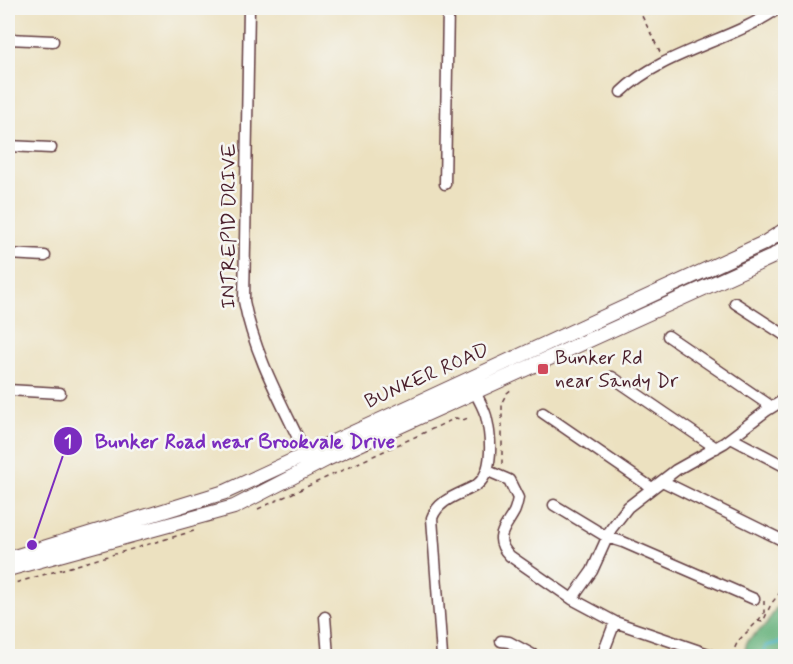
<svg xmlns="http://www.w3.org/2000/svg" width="793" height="664" font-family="Mynerve,sans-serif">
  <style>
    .forest { fill: #65b17a; stroke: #586852; stroke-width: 1.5 }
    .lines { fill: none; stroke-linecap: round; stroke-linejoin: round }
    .stream { stroke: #46b1c5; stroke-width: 3 }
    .street-casing { stroke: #623c41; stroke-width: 13 }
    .secondary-casing { stroke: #623c41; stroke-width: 16 }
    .path { stroke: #623c41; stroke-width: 1.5; stroke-dasharray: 4.5 4.5; stroke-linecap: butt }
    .street { stroke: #fff; stroke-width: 10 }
    .secondary { stroke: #fff; stroke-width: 14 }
    .poi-dot { fill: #d1495b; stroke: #f6f6f2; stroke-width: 2 }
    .labels { text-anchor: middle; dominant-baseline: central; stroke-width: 5; stroke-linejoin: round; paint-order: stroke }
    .street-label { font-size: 20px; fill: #4a1f2b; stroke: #f6f6f2 }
    .poi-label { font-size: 20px; fill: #4a1f2b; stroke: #f6f6f2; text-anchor: start }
    .leader { fill: none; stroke: #7b2cbf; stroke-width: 2 }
    .callout-dot { fill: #7b2cbf; stroke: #f6f6f2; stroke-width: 2 }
    .mark-label { font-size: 18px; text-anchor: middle; font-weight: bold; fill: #fff }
    .callout-label { font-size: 21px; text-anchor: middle; font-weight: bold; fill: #7b2cbf; stroke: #f6f6f2; stroke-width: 5; stroke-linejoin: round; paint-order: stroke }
  </style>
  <rect width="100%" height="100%" fill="#f6f6f2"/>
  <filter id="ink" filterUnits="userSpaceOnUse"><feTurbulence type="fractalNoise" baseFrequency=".0167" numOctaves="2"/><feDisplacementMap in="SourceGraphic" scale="12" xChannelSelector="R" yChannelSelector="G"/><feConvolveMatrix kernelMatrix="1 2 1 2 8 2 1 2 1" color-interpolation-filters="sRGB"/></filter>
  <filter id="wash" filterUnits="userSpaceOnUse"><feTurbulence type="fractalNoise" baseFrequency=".008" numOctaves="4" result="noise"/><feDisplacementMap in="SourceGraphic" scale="24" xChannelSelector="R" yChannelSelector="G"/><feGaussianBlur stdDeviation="1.35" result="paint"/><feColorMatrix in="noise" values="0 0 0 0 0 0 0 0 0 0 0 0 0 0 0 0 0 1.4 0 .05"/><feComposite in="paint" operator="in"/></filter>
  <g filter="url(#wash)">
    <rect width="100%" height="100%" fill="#ece1c0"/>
    <path class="forest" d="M776 608H785V653L744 656 747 641 766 625Z"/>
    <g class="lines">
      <path class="stream" d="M762 656 766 646 786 641"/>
    </g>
  </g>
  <g filter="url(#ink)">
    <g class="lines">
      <g class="street-casing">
        <path id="street" d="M249 8 244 301C255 358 285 409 309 461
          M8 39 53 41
          M621 92C662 52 732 41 779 8
          M8 146 51 148
          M445 184 448 8
          M8 254 45 256
          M735 303 786 336
          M668 336 772 407
          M612 377 716 448
          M8 390 60 393
          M543 413 652 488
          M731 438 786 467
          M488 471 509 480 518 498C517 503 516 508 514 512 505 529 492 538 510 556L572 599 615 622 714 656
          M662 481 786 542
          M554 505 607 537 623 542 754 599
          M572 599 592 571 611 529 628 507 676 470 724 443 766 411 782 401 786 394
          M325 617 328 656
          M501 641 509 642 535 656
          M442 656 432 518C439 499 459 495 475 486 495 474 491 436 486 416 483 406 477 396 472 387
          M602 656 615 622"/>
      </g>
      <g class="secondary-casing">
        <path id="secondary" d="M8 559 225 492 766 242 786 229
          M8 569 234 507 327 459 772 257 786 248"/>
      </g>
      <path class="path" d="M638 8 660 52
        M502 464V402L507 393 513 388
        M258 509 456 418 463 420 468 418
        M8 585 194 531
        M758 621 764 613V601
        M731 656 738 641 758 621 763 622 771 604 786 585"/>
      <use href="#street" class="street"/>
      <use href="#secondary" class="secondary"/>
    </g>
  </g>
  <rect class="poi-dot" x="537" y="363" width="12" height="12" rx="3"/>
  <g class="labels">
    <g class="street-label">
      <text transform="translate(229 226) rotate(-90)">INTREPID DRIVE</text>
      <text transform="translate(427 376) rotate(-24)">BUNKER ROAD</text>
    </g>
    <g class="poi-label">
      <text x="555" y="358">Bunker Rd<tspan x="555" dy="23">near Sandy Dr</tspan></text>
    </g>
  </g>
  <path class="leader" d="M32 545L68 441"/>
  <g class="callout-dot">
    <circle cx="32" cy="545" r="6"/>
    <circle cx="68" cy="441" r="15"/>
  </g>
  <g class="mark-label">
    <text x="68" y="447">1</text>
  </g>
  <g class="callout-label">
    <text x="245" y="448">Bunker Road near Brookvale Drive</text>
  </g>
  <rect width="793" height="664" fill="none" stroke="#f6f6f2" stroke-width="30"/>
</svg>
